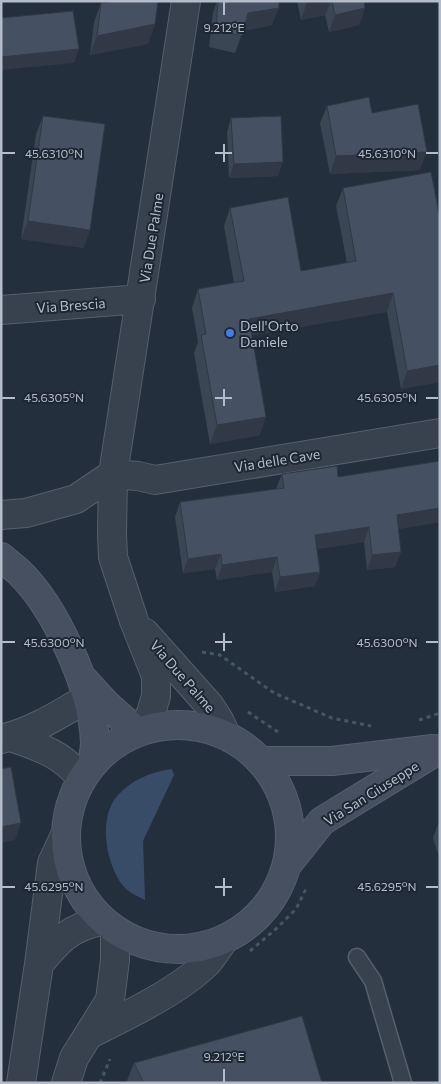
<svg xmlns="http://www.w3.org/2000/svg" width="441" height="1084" font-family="Commissioner,sans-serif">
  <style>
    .water { fill: #394c67 }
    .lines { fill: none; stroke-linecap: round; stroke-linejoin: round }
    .lane-casing { stroke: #565f6c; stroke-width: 19 }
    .street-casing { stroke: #565f6c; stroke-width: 30 }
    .secondary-casing { stroke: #565f6c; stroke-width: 30 }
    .path { stroke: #44595c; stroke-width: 3; stroke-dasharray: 4 4; stroke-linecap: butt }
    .lane { stroke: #38414e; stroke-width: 16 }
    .street { stroke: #38414e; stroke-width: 28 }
    .secondary { stroke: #465061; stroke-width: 28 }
    .wall { fill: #3b4654 }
    .shaded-wall { fill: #303945 }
    .building { fill: #455162; stroke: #303945 }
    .ticks { fill: none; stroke: #b4bcc9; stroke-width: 2 }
    .shop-dot { fill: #3f7fe0; stroke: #1d2633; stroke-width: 2 }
    .labels { text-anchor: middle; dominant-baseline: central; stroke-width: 4; stroke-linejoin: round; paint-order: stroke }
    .street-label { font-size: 14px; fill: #b4bcc9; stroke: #1d2633 }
    .poi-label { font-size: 14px; fill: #b4bcc9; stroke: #1d2633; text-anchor: start }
    .ticks-label { font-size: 12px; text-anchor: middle; fill: #b4bcc9; stroke: #1d2633; stroke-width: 4; stroke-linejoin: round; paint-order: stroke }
  </style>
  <rect width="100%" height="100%" fill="#242f3e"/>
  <path class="water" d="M172 769 174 775 143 841 145 900C139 897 130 893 125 888 106 867 97 817 118 795 133 779 151 772 172 769Z"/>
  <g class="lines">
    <g class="lane-casing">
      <path id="lane" d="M357 957 373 981 403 1083"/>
    </g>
    <g class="street-casing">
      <path id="street" d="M1 310 141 299
        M1 515 26 513 76 499 113 474 138 476 155 480 440 433
        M145 633 210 706 219 720 226 735
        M143 730 151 713 156 696V676L134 621 113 557 112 534 113 474 186 1
        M11 737C40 747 62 754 81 778
        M1 739C32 732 60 714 87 698
        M39 964C59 940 70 927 102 921
        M90 1034C126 1016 179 991 207 963 213 956 218 948 223 941
        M21 1083 39 964 52 863 65 835
        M66 1083 74 1058 110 1000 115 960V931"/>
    </g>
    <g class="secondary-casing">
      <path id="secondary" d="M1 557C7 562 13 567 19 572 56 608 93 690 95 742 95 749 93 757 92 765
        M83 679 106 704 137 732
        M66 837a112 112 0 1 1 224 0a112 112 0 1 1-224 0Z
        M261 761H332L433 749
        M287 865 322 821 440 749"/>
    </g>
    <path class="path" d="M202 652 220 655 274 693 332 718 371 726
      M248 712 278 732
      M419 720 440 713
      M250 951 277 928 296 909 307 887
      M100 1083 110 1059"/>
    <use href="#lane" class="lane"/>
    <use href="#street" class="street"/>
    <use href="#secondary" class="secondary"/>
  </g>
  <path class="wall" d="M217 1H279L272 25 243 31 235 53 209 47 213 13Z
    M297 1H364L365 8 359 25 329 32 325 15 301 20Z
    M101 3 155 24 148 44 90 55 94 22Z
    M327 106 372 113 420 170 330 174 320 123Z
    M43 116 84 248 21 239 36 134Z
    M231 118 278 176 229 178 227 132Z
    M343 188 440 382 401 389 387 312 252 335 260 435 210 444 194 353 198 342 192 308 198 289 234 283 224 226 230 208 301 271 347 263 336 206Z
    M440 461V522L398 529 401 552 395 567 367 570 364 542 317 549 320 572 315 586 275 592 272 572 217 580 215 569 183 573 175 517 180 502 276 489 282 474 338 477Z
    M440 819V860L433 838Z
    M134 1063 322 1083H126Z"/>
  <path class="shaded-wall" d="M313 1H331L325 15 301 20 307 2Z
    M279 8 272 25 242 31 248 13Z
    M365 8 359 25 329 32 335 15Z
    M155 24 148 44 90 55 97 36Z
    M79 49 74 63 1 70V57Z
    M427 152 420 170 330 174 336 156Z
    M283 162 278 176 229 178 234 164Z
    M28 221 90 230 84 248 21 239Z
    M393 293 387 312 242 337 249 319Z
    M440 365V382L401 389 407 371Z
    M266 417 260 435 210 444 217 425Z
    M440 508V522L392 530 397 515Z
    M369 527 364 542 310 550 315 535Z
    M401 552 395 567 367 570 372 555Z
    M221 554 215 569 183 573 188 559Z
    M277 557 272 572 217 580 222 565Z
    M320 572 315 586 275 592 280 577Z
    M21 823 15 840 1 843V827Z"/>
  <path class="building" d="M117 1H158L155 24 97 36 101 3Z
    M218 1H279V8L248 13 242 36 216 30Z
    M332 1H364L365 8 335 15Z
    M73 11 79 49 1 57V18Z
    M369 97 372 113 418 104 427 152 336 156 327 106Z
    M43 116 105 124 90 230 28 221Z
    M281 116 283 162 234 164 231 118Z
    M431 172 440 219V365L407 371 393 293 249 319 266 417 217 425 201 335 206 334 198 289 244 281 230 208 288 197 301 271 356 261 343 188Z
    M440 461V508L397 515 401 552 372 555 369 527 315 535 320 572 280 577 277 557 222 565 221 554 188 559 180 502 284 488 282 474 337 466 338 477Z
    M11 767 21 823 1 827V769Z
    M302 1016 322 1083H144L134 1063Z"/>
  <path class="ticks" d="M224 2V15M224 144V162M2 153H15M215 153H232M426 153H438M224 389V406M2 398H15M215 398H232M426 398H438M224 633V651M2 642H15M215 642H232M426 642H438M224 878V896M2 887H15M215 887H232M426 887H438M224 1069V1082"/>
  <circle class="shop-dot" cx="230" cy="333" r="5"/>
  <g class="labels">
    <g class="street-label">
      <text transform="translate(151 238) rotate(-81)">Via Due Palme</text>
      <text transform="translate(71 305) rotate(-4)">Via Brescia</text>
      <text transform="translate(277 460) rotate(-9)">Via delle Cave</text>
      <text transform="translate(183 676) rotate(49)">Via Due Palme</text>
      <text transform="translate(371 793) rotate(-32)">Via San Giuseppe</text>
    </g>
    <g class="poi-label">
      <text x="240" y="325">Dell'Orto<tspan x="240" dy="16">Daniele</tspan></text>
    </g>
  </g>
  <g class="ticks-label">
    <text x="224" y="32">9.212°E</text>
    <text x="54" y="158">45.6310°N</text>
    <text x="387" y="158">45.6310°N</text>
    <text x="54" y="402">45.6305°N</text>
    <text x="387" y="402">45.6305°N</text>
    <text x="54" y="647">45.6300°N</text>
    <text x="387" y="647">45.6300°N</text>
    <text x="54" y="891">45.6295°N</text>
    <text x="387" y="891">45.6295°N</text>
    <text x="224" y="1061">9.212°E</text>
  </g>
  <rect width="441" height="1084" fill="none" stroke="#b4bcc9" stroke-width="5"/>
</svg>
